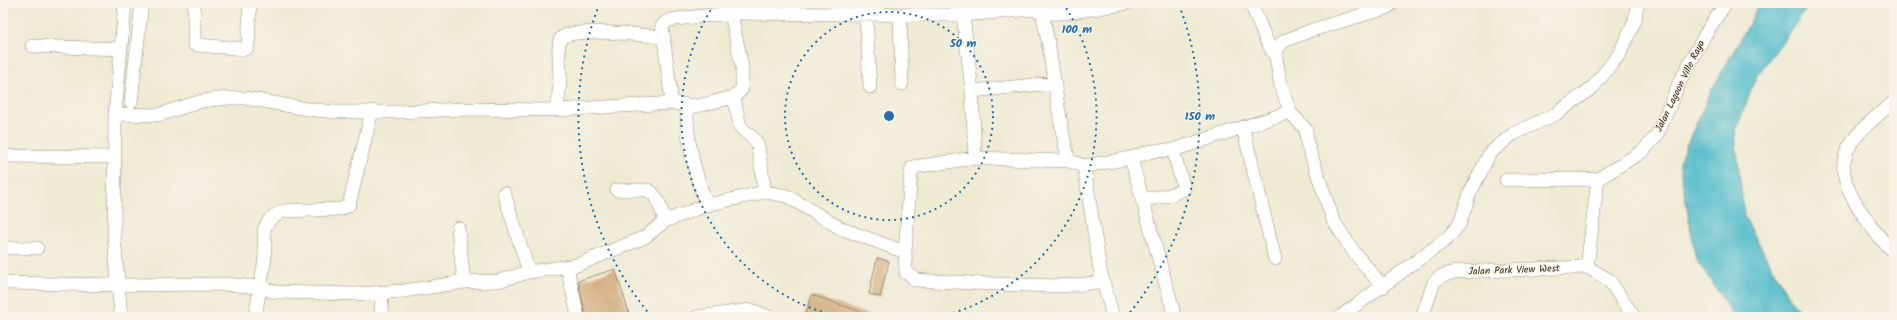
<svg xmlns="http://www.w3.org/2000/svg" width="1897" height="320" font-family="Kalam,sans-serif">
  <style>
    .water { fill: #50bcca; stroke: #467374 }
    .building { fill: #d0a771 }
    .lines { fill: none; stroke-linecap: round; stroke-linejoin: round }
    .minor-casing { stroke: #958a78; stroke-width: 14 }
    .minor { stroke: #fff; stroke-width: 13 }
    .ring { fill: none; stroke: #1f6fb2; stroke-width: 2; stroke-dasharray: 2 4 }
    .labels { text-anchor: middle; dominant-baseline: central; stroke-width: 3; stroke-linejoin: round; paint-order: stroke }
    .street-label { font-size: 10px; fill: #3b2a1e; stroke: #f7f3e8 }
    .centre { fill: #1f6fb2; stroke: #f7f3e8; stroke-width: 2 }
    .ring-label { font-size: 12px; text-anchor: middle; font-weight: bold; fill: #1f6fb2; stroke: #f7f3e8; stroke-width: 3; stroke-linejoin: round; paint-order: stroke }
  </style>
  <rect width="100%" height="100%" fill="#f7f3e8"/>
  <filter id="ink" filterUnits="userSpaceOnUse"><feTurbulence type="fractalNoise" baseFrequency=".025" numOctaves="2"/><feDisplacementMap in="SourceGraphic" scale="8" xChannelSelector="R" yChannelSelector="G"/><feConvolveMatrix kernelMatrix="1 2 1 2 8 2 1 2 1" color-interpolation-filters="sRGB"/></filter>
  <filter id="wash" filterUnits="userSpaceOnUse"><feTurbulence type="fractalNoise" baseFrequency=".012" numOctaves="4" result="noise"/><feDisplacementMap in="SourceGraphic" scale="16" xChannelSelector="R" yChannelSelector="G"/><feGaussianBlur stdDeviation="0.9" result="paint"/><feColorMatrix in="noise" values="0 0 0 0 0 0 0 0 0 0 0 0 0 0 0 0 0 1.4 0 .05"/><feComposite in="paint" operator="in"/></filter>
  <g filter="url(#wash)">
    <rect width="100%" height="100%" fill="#efead2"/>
    <path class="water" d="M1758 3H1811L1756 77 1735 133 1744 216 1787 295 1804 317H1737L1730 312 1721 296 1696 259 1679 162 1709 95 1753 17Z"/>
    <g id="blocks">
      <path class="building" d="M877 258 889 261 880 297 869 294Z
        M615 269 629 313 615 317H586L578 281Z
        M812 295 870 315V317H804Z"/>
    </g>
  </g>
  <g filter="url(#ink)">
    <use href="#blocks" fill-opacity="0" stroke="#958a78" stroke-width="1"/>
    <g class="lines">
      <g class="minor-casing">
        <path id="minor" d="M194 3V44L197 45 245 49 248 47 250 3
          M1251 3 1266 40 1276 57
          M1105 7 1127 3
          M1042 13C1054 62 1056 113 1069 161L975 158 913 167 911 172 905 252 906 273 912 276 915 280C951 282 987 284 1023 285 1050 286 1076 287 1103 281
          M900 14 902 84
          M866 15 870 87
          M963 15 972 91 975 158
          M32 46 120 49
          M972 91 1054 83
          M734 97 740 127 754 139 758 146 765 192
          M131 102 142 3
          M1894 102C1848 139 1824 160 1864 216 1873 228 1881 242 1894 251
          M672 103 662 26 667 21 676 19 731 13 963 15 1033 9C1054 18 1083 10 1105 7L1107 3
          M687 106C686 141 694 172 707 205
          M557 110C558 99 560 87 560 76 560 67 557 48 560 40 565 25 648 36 664 37
          M115 114 158 115 202 101 228 98H245L307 109 336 112H397L464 109 557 110 672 103 697 106 734 97 742 89V67L731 13
          M1243 128 1275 259
          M3 156 115 157
          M1131 158 1173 310
          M1069 161 1084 166 1131 158 1152 151 1173 150 1290 112
          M1084 166 1100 270 1113 317
          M1506 180 1598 179
          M617 190H648C659 196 661 211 665 221
          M504 193 529 272
          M1142 200 1170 195 1184 189 1173 150
          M458 228 464 282
          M3 248H37
          M567 266 578 317
          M1587 267 1598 179 1643 151 1657 135 1680 81 1706 33 1726 3
          M1587 267 1609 280 1634 317
          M3 283 119 285 223 284 260 287 275 292 355 294 404 291 464 282 498 281 529 272 577 265 645 237 665 221 707 205 765 192 787 196 840 228 905 252
          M1383 287 1353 251 1333 220 1307 143 1306 130 1290 112 1281 86 1276 57 1277 49 1284 41 1312 30 1386 8 1393 3
          M121 317 114 236 115 114 125 3
          M255 317 265 258 264 229 270 219 282 211 341 209 349 205 372 111
          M381 317 382 293
          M697 317 751 310 769 317
          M1340 317 1448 238 1460 223 1470 193 1490 153 1513 134 1556 114 1593 87 1620 53 1635 20 1637 3
          M1422 317 1434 282 1441 276 1455 272 1587 267"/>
      </g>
      <use href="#minor" class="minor"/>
    </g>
  </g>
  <g class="ring">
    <circle cx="889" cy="116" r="104"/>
    <path d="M839 317A207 207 0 0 1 715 3M1063 3A207 207 0 0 1 939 317"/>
    <path d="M651 316A311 311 0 0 1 599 5M1179 5A311 311 0 0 1 1127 316"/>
  </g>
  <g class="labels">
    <g class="street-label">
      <text transform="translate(1680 86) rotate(-64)">Jalan Lagoon Ville Raya</text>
      <text transform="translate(1514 270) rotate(-2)">Jalan Park View West</text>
    </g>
  </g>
  <circle cx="889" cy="116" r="6" class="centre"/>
  <g class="ring-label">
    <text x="1077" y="33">100 m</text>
    <text x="963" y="47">50 m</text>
    <text x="1200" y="120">150 m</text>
  </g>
  <rect width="1897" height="320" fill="none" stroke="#f7f3e8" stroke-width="16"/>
</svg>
